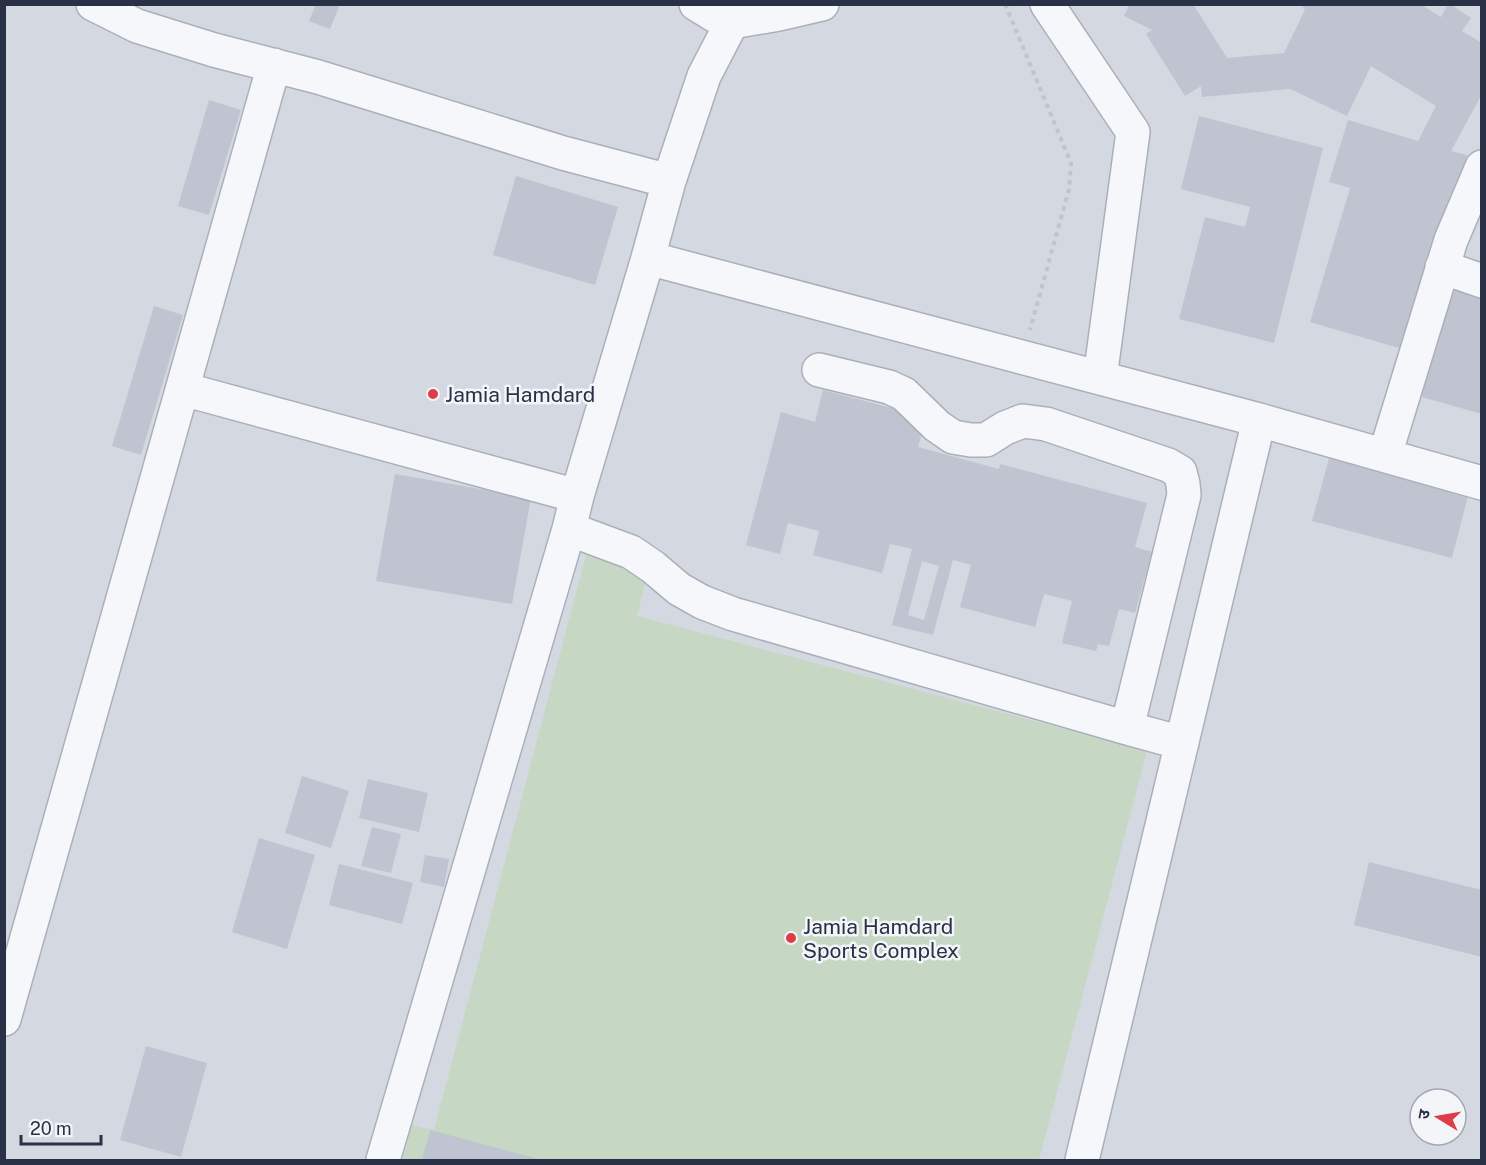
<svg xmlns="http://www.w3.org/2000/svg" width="1486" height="1165" font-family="'Public Sans','Noto Sans Devanagari',sans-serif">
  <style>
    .built { fill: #d4d8e1; fill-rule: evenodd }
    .green { fill: #c6d7c3 }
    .building { fill: #bfc4d0; fill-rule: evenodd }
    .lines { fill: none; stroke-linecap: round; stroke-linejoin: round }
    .minor-casing { stroke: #aab0ba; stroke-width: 36 }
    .path { stroke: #c0c4cb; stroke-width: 4; stroke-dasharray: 4.5 4.5; stroke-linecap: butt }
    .minor { stroke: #f6f7fa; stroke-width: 33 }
    .poi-dot { fill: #dd3c49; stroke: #f3f5f9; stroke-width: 2 }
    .labels { text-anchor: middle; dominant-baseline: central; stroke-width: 5; stroke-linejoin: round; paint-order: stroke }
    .poi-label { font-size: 21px; fill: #283146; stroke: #f3f5f9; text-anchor: start }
  </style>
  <rect width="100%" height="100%" fill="#e2e6ec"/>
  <path class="built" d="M5 5H1481V1160H5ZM1420 1099H1456V1135H1420Z"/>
  <path class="green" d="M586 555 648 572 637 616 1147 751 1039 1160H403L412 1125 434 1130Z"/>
  <path class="building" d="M316 4H340L330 29 309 21Z
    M1130 4H1193L1227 58 1284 53 1305 10 1301 4H1420L1441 17 1448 4H1450L1471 18 1462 31 1482 43V94L1451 151 1467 155 1409 351 1310 322 1350 188 1329 182 1348 120 1418 141 1436 106 1371 66 1347 116 1290 89 1202 97 1201 86 1185 96 1146 34 1152 30 1124 16Z
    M209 100 241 110 209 215 178 206Z
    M1199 116 1323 148 1274 343 1179 319 1205 217 1245 227 1250 207 1181 189Z
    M516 176 618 207 595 285 493 255Z
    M1452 284 1482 292V414L1411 394Z
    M154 306 183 315 141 455 112 446Z
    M823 390 926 417 918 447 999 469 1000 464 1147 503 1135 547 1152 552 1135 613 1119 609 1109 646 1098 644 1096 651 1062 643 1072 601 1044 594 1035 627 960 607 971 565 953 560 933 635 892 625 912 549 890 544 882 573 813 555 819 531 788 523 780 554 746 545 781 412 815 422ZM922 561 939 566 924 620 908 615Z
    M1331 451 1470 488 1452 558 1312 521Z
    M395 474 531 498 512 604 376 581Z
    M302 776 349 791 331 848 285 833Z
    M368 779 428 793 419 832 359 818Z
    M372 827 401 834 391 873 361 866Z
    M259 838 315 855 287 949 232 932Z
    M425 855 449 859 444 887 420 882Z
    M1369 862 1482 890V957L1354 925Z
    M339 864 413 883 402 924 329 905Z
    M146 1046 207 1063 181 1157 120 1140Z
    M430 1130 542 1160H422Z"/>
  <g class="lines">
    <g class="minor-casing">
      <path id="minor" d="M93 4 137 26 214 50 318 77 563 153 669 181 648 258 577 496 569 529 383 1160
        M1047 4 1133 132 1100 378
        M732 22 779 14 822 4
        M669 181 704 76 732 22 714 15 696 4
        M648 258 1259 420 1082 1160
        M1442 267 1482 281
        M819 370 889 387 904 394 937 426 953 437 971 440H986L1005 428 1023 421 1046 424 1168 465 1180 472 1183 484 1184 495 1127 728
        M183 389 577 496
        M1259 420 1482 483
        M1385 455 1451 240 1482 167
        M569 529 631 552 653 567 679 589 702 602 733 614 1127 728 1182 743
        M4 1019 274 65"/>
    </g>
    <path class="path" d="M1005 4 1071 163 1069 189 1030 330"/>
    <use href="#minor" class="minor"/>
  </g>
  <g class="poi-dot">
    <circle cx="433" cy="394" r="6"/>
    <circle cx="791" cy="938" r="6"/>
  </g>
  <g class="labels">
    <g class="poi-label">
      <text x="445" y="394">Jamia Hamdard</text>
      <text x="803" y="926">Jamia Hamdard<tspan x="803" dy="24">Sports Complex</tspan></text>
    </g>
  </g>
  <rect width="1486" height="1165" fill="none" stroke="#283146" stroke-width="12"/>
  <g transform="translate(1438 1117) rotate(281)"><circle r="28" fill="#f3f5f9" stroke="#a2a7b1" stroke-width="1.5"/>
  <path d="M0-4.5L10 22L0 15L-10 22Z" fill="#dd3c49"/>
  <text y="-9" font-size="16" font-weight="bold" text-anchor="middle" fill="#283146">उ</text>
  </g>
  <path d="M21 1135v9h80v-9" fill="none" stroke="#283146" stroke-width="3"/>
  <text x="30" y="1135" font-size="18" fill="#283146" stroke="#f3f5f9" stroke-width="4.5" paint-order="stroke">20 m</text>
</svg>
